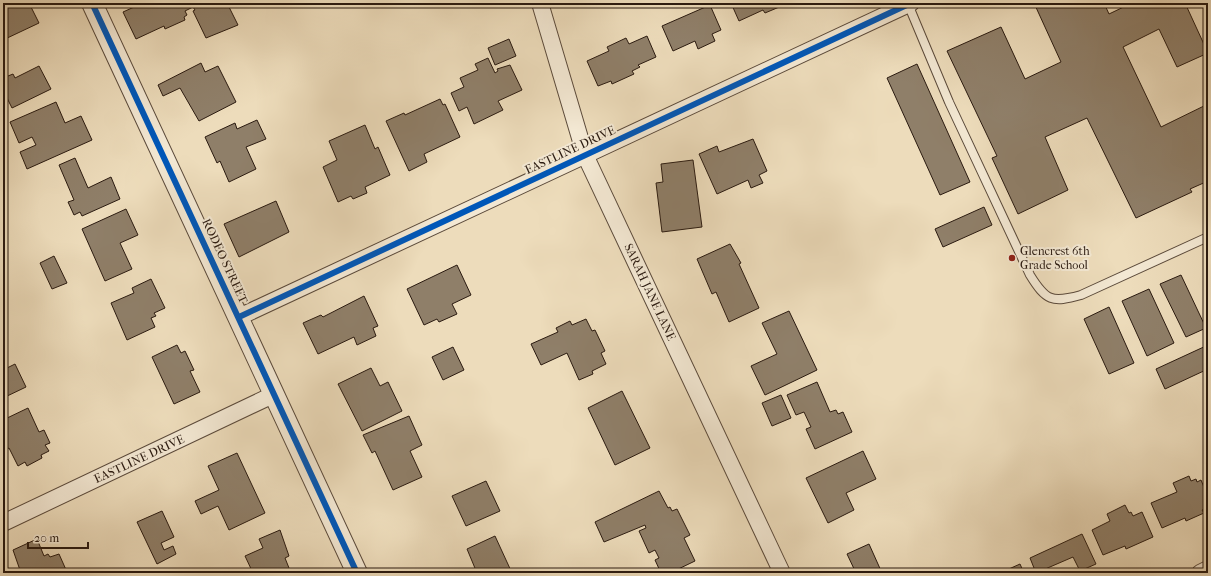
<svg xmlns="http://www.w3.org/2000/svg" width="1211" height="576" font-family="'IM FELL French Canon',serif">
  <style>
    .building { fill: #8f7f69; stroke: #2a1a10 }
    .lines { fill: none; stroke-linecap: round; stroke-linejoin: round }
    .service-casing { stroke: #5b4a3b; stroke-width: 10 }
    .minor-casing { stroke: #5b4a3b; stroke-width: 18 }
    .tertiary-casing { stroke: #5b4a3b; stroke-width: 22 }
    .service { stroke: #f3e8d3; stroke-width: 8 }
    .minor { stroke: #f3e8d3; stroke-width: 16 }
    .tertiary { stroke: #f3e8d3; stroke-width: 20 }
    .cycleway-casing { stroke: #f3e8d3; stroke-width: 8 }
    .cycleway { stroke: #0057b8; stroke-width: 6 }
    .poi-dot { fill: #8f2418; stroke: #f3e8d3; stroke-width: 1.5 }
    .labels { text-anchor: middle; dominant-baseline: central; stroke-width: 4; stroke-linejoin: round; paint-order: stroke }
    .street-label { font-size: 12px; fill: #2a1a10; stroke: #f3e8d3 }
    .poi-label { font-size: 12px; fill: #2a1a10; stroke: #f3e8d3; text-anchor: start }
  </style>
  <rect width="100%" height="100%" fill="#eddcbb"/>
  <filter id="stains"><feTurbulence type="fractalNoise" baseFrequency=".005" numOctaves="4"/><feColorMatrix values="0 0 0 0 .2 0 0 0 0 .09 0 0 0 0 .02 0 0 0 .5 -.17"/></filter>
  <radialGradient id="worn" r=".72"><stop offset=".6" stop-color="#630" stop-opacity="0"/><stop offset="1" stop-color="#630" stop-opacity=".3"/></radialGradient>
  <path class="building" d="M3 3H29L39 23 3 40Z
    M143 3H227L238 25 206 38 193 11 195 10 193 7 185 11 187 15 184 17 185 20 165 29 164 26 136 39 123 12Z
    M731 3H783L784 5 765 13 763 10 739 21Z
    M1034 3H1104L1109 14 1132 3H1185L1208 53 1177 67 1159 29 1123 47 1161 127 1208 104V181L1190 189 1192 192 1136 218 1087 118 1045 137 1068 190 1018 214 992 158 997 156 947 51 1001 27 1025 79 1061 62Z
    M710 5 721 30 712 34 715 41 698 49 695 41 673 51 662 26Z
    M647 36 656 57 638 65 640 67 632 71 634 74 612 84 611 81 598 86 587 61 609 51 607 47 626 38 629 44Z
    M509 39 516 56 495 65 488 48Z
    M488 58 495 73 498 71 497 69 510 65 522 90 498 101 503 110 474 124 467 107 459 111 451 93 464 87 460 78 478 70 475 64Z
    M201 63 205 72 218 66 236 102 199 121 180 88 163 96 158 85Z
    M917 64 970 182 940 195 887 78Z
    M39 66 51 89 12 108 3 90V78L13 74 15 78Z
    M440 99 443 105 445 104 460 137 424 154 427 162 409 171 386 121 404 113 405 115Z
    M56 102 65 123 81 116 92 140 27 169 20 152 36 145 32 137 19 143 10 122Z
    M257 120 266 139 246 147 256 169 229 182 220 161 217 163 205 137 235 123 237 129Z
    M365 125 375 149 378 147 390 175 365 187 367 193 353 199 351 196 338 202 323 167 337 160 329 141Z
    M753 139 767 171 759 175 763 183 751 188 748 180 717 194 699 154 717 146 719 152Z
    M75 158 88 188 111 177 120 199 82 216 80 212 74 215 68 202 74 200 59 165Z
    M693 160 702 227 662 232 656 183 663 182 661 164Z
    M276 201 289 232 239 257 224 224Z
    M984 207 992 225 943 247 935 229Z
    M126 209 138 235 120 243 132 269 105 281 82 229Z
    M730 244 741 263 739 264 759 308 729 322 716 292 712 294 697 259Z
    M54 256 67 283 52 289 40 263Z
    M457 265 471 295 452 304 457 314 439 322 437 319 424 325 407 289Z
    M1181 275 1206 328 1186 337 1160 284Z
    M151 279 165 308 154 313 156 316 151 318 155 327 127 340 111 303 134 293 132 288Z
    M1149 289 1174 343 1147 356 1122 301Z
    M364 296 378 326 373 328 376 336 357 345 354 337 318 354 303 323 321 315 323 317Z
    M1109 307 1134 363 1109 374 1084 319Z
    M789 311 817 370 765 395 751 366 777 354 762 323Z
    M586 319 592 331 595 330 605 351 601 353 606 364 592 371 593 374 579 380 567 353 541 365 531 344 558 332 556 328 570 321 572 325Z
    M177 345 181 353 185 351 194 370 190 371 200 392 174 404 152 357Z
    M1208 345V369L1165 389 1156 369Z
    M453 347 464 370 443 380 432 357Z
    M15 364 26 387 3 398V365L5 369Z
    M371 368 380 386 388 382 402 411 362 431 338 384Z
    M817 382 830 412 836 410 838 414 843 412 852 432 815 449 806 429 811 427 804 412 796 415 787 395Z
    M622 391 650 448 615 465 588 408Z
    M781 395 791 418 772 426 762 403Z
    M28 408 39 432 44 430 50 443 45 445 49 451 41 455 42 458 27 466 25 462 18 466 9 448 3 451V420Z
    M409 416 422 445 410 451 422 477 393 490 375 451 372 453 363 435Z
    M863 451 876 479 846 493 854 510 828 523 806 478Z
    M237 453 265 513 229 530 218 506 201 514 195 501 219 490 208 466Z
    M1189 476 1191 481 1196 479 1197 482 1201 480 1208 497V507L1202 510 1204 513 1186 521 1185 518 1162 528 1151 503 1177 492 1173 483Z
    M486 481 500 511 466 526 452 496Z
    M659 491 668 508 670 507 672 511 677 509 690 535 684 538 695 561 670 573H661L655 560 659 558 655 550 649 553 639 531 646 528 645 525 604 542 595 522Z
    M1125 505 1129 513 1131 512 1133 516 1142 512 1153 537 1126 549 1125 546 1103 555 1092 530 1110 521 1107 514Z
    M162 511 174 537 161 543 164 550 173 546 176 554 157 564 137 522Z
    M280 530 289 556 285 558 291 573H258L257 571 253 573 245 556 263 548 259 539Z
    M1082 534 1096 564 1080 571 1073 557 1036 573 1030 558Z
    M495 536 512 573H477L467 549Z
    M37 539 44 556 48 554 50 557 59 554 67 572 21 573 13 550Z
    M869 544 882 573H856L847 554Z
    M1020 564 1024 573H1000Z"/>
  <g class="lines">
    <g class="service-casing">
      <path id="service" d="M908 4 949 102 1030 275C1046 301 1052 303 1081 295L1208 237"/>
    </g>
    <g class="minor-casing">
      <path id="minor" d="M540 3 585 155 782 573
        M239 317 911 3
        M3 523 275 394
        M1200 573 1208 569"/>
    </g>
    <g class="tertiary-casing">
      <path id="tertiary" d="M92 3 357 573"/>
    </g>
    <use href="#service" class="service"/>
    <use href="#minor" class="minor"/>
    <use href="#tertiary" class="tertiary"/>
    <g class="cycleway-casing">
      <path id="cycleway" d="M92 3 357 573
        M239 317 911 3"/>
    </g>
    <use href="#cycleway" class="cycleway"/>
  </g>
  <circle class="poi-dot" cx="1012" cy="258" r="4"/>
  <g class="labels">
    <g class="street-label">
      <text transform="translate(570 150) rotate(-25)">EASTLINE DRIVE</text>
      <text transform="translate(225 261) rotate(65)">RODEO STREET</text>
      <text transform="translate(650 292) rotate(65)">SARAH JANE LANE</text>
      <text transform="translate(139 459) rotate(-25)">EASTLINE DRIVE</text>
    </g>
    <g class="poi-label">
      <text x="1020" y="251">Glencrest 6th<tspan x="1020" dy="14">Grade School</tspan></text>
    </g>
  </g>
  <rect width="1211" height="576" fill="none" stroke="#eddcbb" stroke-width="16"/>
  <rect x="4" y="4" width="1203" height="568" fill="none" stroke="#2a1a10" stroke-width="2"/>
  <rect x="8" y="8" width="1195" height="560" fill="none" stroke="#2a1a10"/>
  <path d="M28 542v6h60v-6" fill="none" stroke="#2a1a10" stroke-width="2"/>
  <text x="34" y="542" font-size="12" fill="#2a1a10" stroke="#f3e8d3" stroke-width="3" paint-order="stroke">20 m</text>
  <rect width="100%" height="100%" filter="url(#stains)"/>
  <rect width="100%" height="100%" fill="url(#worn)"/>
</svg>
